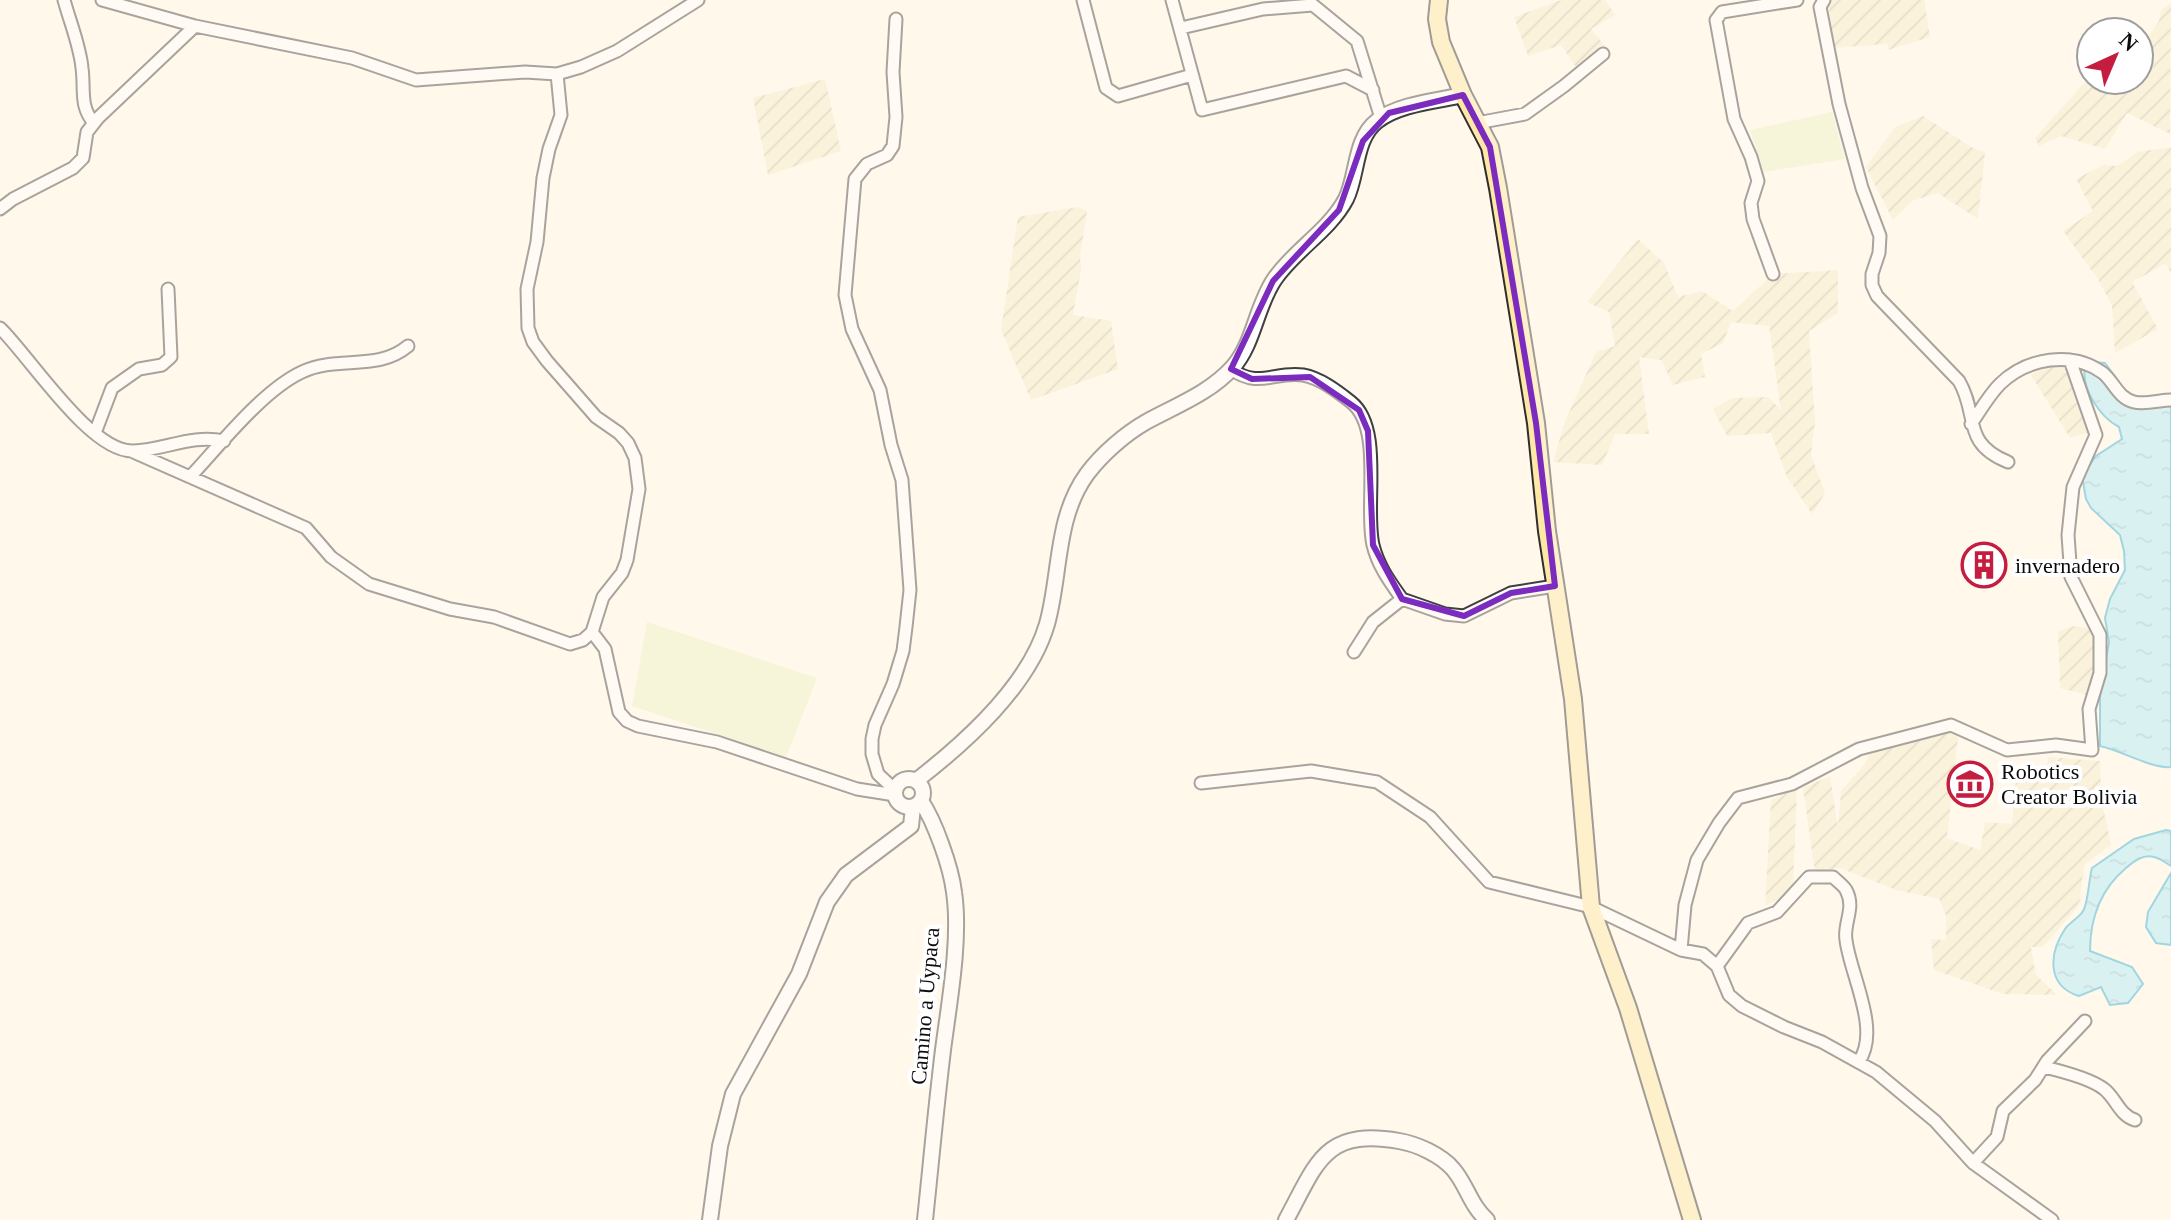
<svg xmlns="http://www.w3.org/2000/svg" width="2171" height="1220" font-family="'Times New Roman',serif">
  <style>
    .farmland { fill: url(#farmland-furrows) }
    .pitch { fill: #eaf2c5 }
    .water { fill: url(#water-ripples); stroke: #2faed5; stroke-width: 2 }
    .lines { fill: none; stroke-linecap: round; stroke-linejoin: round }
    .minor-casing { stroke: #3f3f3f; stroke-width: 15 }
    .tertiary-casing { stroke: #3f3f3f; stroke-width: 18 }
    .secondary-casing { stroke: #2e2e2e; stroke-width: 20 }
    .minor { stroke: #fff; stroke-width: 11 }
    .tertiary { stroke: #fff; stroke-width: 14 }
    .secondary { stroke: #ffe7a6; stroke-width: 16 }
    .marked { fill: none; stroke: #7b2cbf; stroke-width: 6; stroke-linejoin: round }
    .labels { text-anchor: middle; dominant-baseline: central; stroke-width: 8; stroke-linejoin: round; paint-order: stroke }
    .poi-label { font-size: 22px; fill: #0c0c0c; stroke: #fff; text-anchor: start }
    .street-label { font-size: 22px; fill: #0c0c0c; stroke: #fff }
  </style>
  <defs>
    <pattern id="farmland-furrows" width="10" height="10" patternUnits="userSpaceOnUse" patternTransform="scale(2)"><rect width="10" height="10" fill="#f6ebca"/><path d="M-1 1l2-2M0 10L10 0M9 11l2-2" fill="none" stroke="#d2c8ac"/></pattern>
    <pattern id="water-ripples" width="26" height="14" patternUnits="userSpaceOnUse" patternTransform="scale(2)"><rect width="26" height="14" fill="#ade9fa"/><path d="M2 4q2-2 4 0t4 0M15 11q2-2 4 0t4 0" fill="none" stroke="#94c7d5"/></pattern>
  </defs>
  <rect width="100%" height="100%" fill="#fff8eb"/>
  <path class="farmland" d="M1561 0H1605L1615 15 1591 29 1606 47 1580 73 1561 45 1528 56 1514 17Z
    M1828 0H1924L1930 37 1888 50V44L1833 48Z
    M2171 3 2170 134 2127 113 2105 149 2061 136 2039 146 2035 138 2091 75V80H2118L2119 82 2139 80V73L2143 70 2148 57 2147 39 2159 21 2161 10Z
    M825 79 841 151 768 175 753 98Z
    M1923 116 1973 148 1985 152 1978 219 1938 193 1912 201 1893 220 1866 167 1895 127Z
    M2171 147V273L2165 264 2132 282 2158 329 2115 353 2112 306 2098 279 2063 231 2093 211 2076 179 2103 165 2117 166 2138 152Z
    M1078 207 1087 211 1080 256 1081 269 1073 315 1111 321 1118 369 1031 400 1001 330 1018 217Z
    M1638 239 1664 263 1678 297 1702 291 1733 311 1773 274 1838 270V313L1809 331 1815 421 1811 455 1825 493 1812 514 1787 477 1771 433 1727 436 1713 409 1732 398 1768 397 1781 410 1769 326 1731 322 1723 343 1701 354 1705 377 1673 385 1661 360 1639 357 1649 434H1615L1602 465 1553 462 1564 424 1596 352 1615 346 1609 312 1587 302Z
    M2062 357 2093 431 2070 438 2031 375Z
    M2075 626 2093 629 2099 656 2087 695 2060 688 2058 631Z
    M1955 732 1958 737 1947 838 1980 850 1985 822 2012 824 2017 767 2046 771 2048 757 2100 761 2101 797 2111 845 2084 865 2079 905 2043 947H2031L2036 975 2057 995 2003 994 1934 970 1931 939 1946 940V916L1939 899 1896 890 1840 868 1815 872 1803 788 1830 776 1838 827 1841 791 1864 765 1875 745Z
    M1797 789 1793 888 1783 897 1765 906 1771 800Z"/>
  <path class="pitch" d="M1832 112 1845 159 1764 172 1750 130Z
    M647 622 817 678 786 757 632 706Z"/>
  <path class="water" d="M2093 362 2105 363 2130 397 2171 399V767C2152 769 2123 751 2100 746V696L2109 642 2105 618 2110 599 2125 570 2124 551 2120 535 2091 508 2086 499 2082 476 2096 456 2122 439 2119 427C2100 417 2081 389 2085 367Z
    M2166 830 2171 831V866C2166 863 2160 858 2154 857 2143 854 2134 861 2126 868 2101 889 2090 918 2090 951L2132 967 2143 984 2128 1003 2110 1005 2101 987 2079 996C2046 986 2049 953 2065 929 2070 922 2079 918 2083 911 2088 904 2089 878 2092 868L2134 839Z
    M2171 873V945L2156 943 2146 927 2148 912Z"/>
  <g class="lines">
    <g class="minor-casing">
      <path id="minor" d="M64 0C70 22 80 46 82 68 85 89 79 106 94 123
        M102 0 195 26 352 58 416 80 525 72 557 74 581 67 617 51 698 0
        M1083 0 1106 88 1118 96 1192 75
        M1172 0 1202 110 1346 76 1373 90
        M1824 0 1820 7 1839 104 1862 188 1880 236 1879 253 1872 274V285L1877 296 1959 381C1979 415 1961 443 2008 462
        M1181 28 1263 9 1313 5 1357 41 1381 118
        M1477 123 1525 114 1564 86 1603 54
        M0 209 13 199 73 168 83 158 87 132 98 118 195 26
        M1773 274 1753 219 1751 203 1758 181 1751 157 1734 119 1716 20 1722 12 1797 0
        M0 328C30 357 90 452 133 451 165 450 191 434 224 441
        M1231 369C1259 389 1274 371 1303 375 1320 378 1337 391 1351 402 1384 428 1364 506 1373 545 1378 566 1390 582 1402 599
        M1971 424C1980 411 1989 395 2000 384 2027 358 2072 350 2103 373 2114 382 2118 398 2134 402 2145 405 2160 400 2171 400
        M95 433 112 388 139 369 162 365 171 357 168 289
        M131 451 306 528 331 557 369 584 450 609 494 617 570 644 583 640 592 632 603 597 622 573 627 560 639 489 635 458 628 443 619 433 596 417 547 361 533 342 528 328 527 289 537 242 543 178 549 149 561 115 557 74
        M190 477C220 445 263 390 302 372 338 355 377 372 408 346
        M592 632 605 649 619 712 627 721 638 726 717 742 857 789 895 795
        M1354 652 1373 622 1402 599 1445 614 1464 616 1511 593 1555 586
        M1201 783 1311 771 1377 782 1430 817 1489 882 1591 907 1681 950 1703 954 1717 966 1729 995 1742 1006 1784 1027 1822 1042 1876 1072 1935 1121 1973 1163 2052 1220
        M895 790 878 774 872 754V739L875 725 893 684 903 651 906 627 910 590 902 480 891 445 880 390 852 329 845 295 855 179 867 164 887 155 893 146 896 117 893 72 896 19
        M1681 950 1685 905 1697 860 1719 823 1738 798 1792 784 1859 749 1951 725 2007 750 2056 745 2092 750 2089 709 2100 673V635L2071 577 2068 535 2073 487 2096 435 2070 360
        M1717 966 1748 923 1777 912 1809 877H1833C1837 881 1844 886 1846 890 1856 908 1843 923 1846 940 1850 974 1881 1030 1859 1061
        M2044 1067C2061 1071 2090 1078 2104 1089 2116 1098 2119 1115 2135 1120
        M1973 1163 1997 1137 2003 1111 2035 1080 2047 1061 2085 1021"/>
    </g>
    <g class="tertiary-casing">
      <path id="tertiary" d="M895 793a14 14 0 1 1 28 0a14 14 0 1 1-28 0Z
        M917 780C966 742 1029 686 1047 624 1061 574 1055 518 1087 474 1102 454 1125 434 1146 422 1175 406 1210 393 1233 367 1254 343 1256 307 1274 280 1294 250 1329 231 1346 199 1358 175 1354 139 1377 121 1398 104 1436 101 1463 95
        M921 801C935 822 951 867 954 892 961 939 949 1003 943 1050 936 1107 931 1163 925 1220
        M710 1220 720 1146 733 1094 799 974 827 902 846 875 911 826 913 807
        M1286 1220C1317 1163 1324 1128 1399 1141 1417 1144 1441 1155 1453 1169 1467 1185 1470 1205 1487 1220"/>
    </g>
    <g class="secondary-casing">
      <path id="secondary" d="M1439 0 1437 19 1441 42 1463 95 1490 147 1498 188 1536 423 1547 531 1573 699 1591 907 1628 1008 1692 1220"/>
    </g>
    <use href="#minor" class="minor"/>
    <use href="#tertiary" class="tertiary"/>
    <use href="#secondary" class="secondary"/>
  </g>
  <path d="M0 0H2171V1220H0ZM1463 95 1490 147 1536 423 1555 586 1511 593 1464 616 1402 599 1373 545 1368 431 1359 410 1310 377 1252 379 1231 369 1273 281 1339 210 1363 141 1389 113Z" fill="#fff8eb" fill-opacity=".55" fill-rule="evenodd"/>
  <path class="marked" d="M1463 95 1490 147 1536 423 1555 586 1511 593 1464 616 1402 599 1373 545 1368 431 1359 410 1310 377 1252 379 1231 369 1273 281 1339 210 1363 141 1389 113Z"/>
  <defs>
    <g id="building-ring" transform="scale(2.3)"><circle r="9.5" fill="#fff" stroke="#c41d40" stroke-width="1.5"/><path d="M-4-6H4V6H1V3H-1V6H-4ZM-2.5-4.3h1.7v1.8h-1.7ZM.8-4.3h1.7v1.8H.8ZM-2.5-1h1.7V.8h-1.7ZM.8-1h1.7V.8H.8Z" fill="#c41d40"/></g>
    <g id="museum-ring" transform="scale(2.3)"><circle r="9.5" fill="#fff" stroke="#c41d40" stroke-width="1.5"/><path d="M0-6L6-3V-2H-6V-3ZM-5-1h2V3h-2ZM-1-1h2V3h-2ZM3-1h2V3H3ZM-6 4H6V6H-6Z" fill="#c41d40"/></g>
  </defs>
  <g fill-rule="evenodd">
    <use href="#building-ring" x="1984" y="565"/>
    <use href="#museum-ring" x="1970" y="784"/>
  </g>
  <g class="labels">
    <g class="poi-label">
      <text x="2015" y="565">invernadero</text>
      <text x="2001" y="771">Robotics<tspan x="2001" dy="25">Creator Bolivia</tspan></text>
    </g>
    <g class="street-label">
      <text transform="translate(925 1006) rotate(-85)">Camino a Uypaca</text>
    </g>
  </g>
  <g transform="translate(2115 56) rotate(44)"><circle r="38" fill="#ffffff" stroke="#9e9e9e" stroke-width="2"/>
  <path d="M0-6L14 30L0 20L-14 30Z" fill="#c41d40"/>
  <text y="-12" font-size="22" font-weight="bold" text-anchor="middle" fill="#0c0c0c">N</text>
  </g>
</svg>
